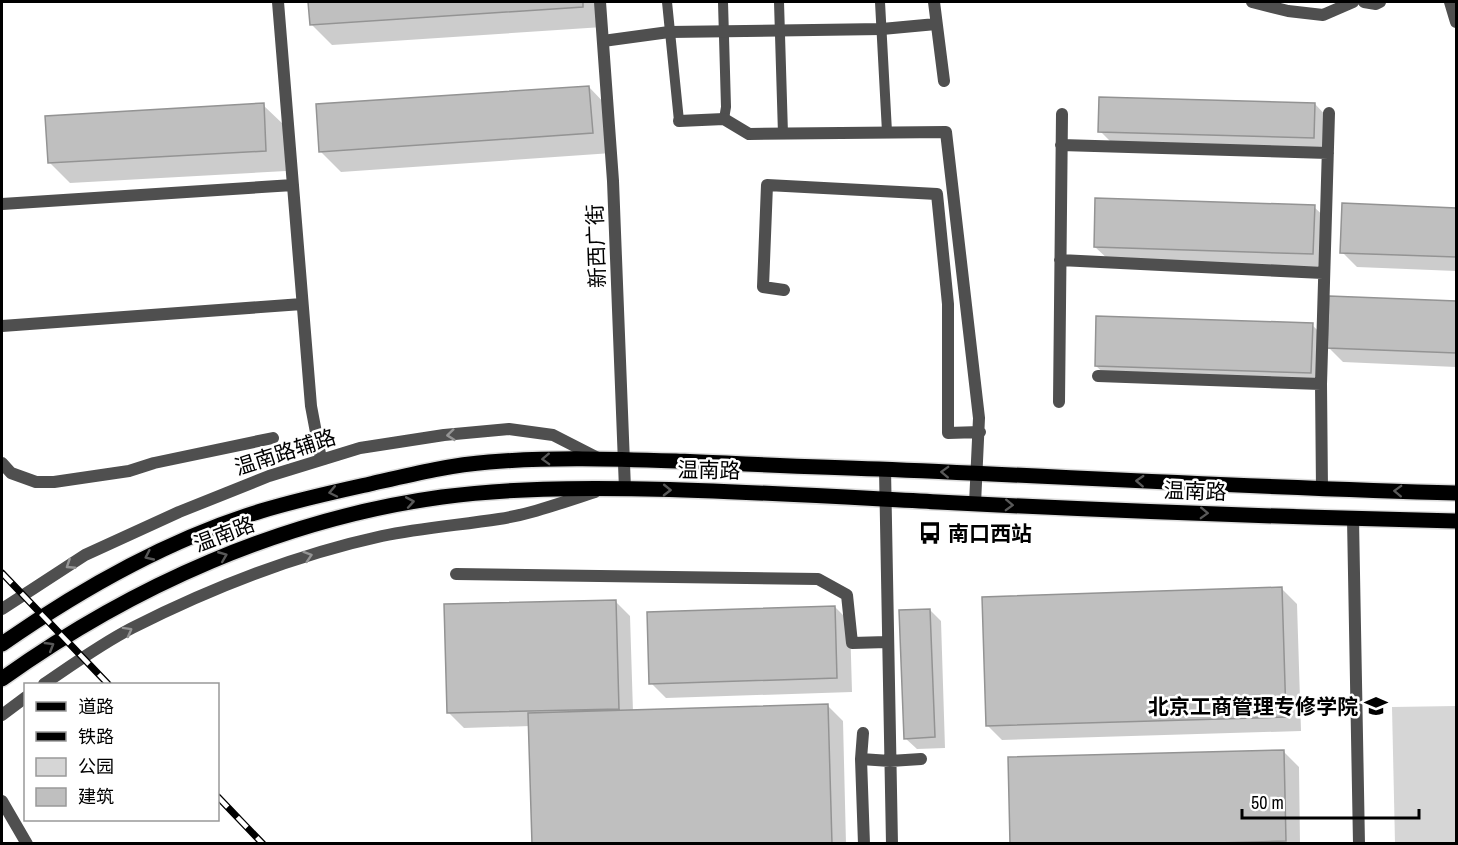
<svg xmlns="http://www.w3.org/2000/svg" width="1458" height="845" font-family="'Archivo Narrow','Noto Sans SC',sans-serif">
  <style>
    .green { fill: #d6d6d6 }
    .shadow { fill: #0003 }
    .building { fill: #bfbfbf; stroke: #939393; stroke-width: 1.5 }
    .lines { fill: none; stroke-linecap: round; stroke-linejoin: round }
    .primary-casing { stroke: #dbdbdb; stroke-width: 18 }
    .service { stroke: #4f4f4f; stroke-width: 10 }
    .minor { stroke: #4f4f4f; stroke-width: 12 }
    .tertiary { stroke: #4f4f4f; stroke-width: 12 }
    .primary { stroke: #000; stroke-width: 15 }
    .rail-casing { stroke: #000; stroke-width: 7 }
    .rail { stroke: #fff; stroke-width: 4.5; stroke-dasharray: 14; stroke-linecap: butt }
    .oneway { stroke: #959595 }
    .oneway2 { stroke: #595959 }
    .labels { text-anchor: middle; dominant-baseline: central; stroke-width: 5; stroke-linejoin: round; paint-order: stroke }
    .street-label { font-size: 21px; fill: #000; stroke: #fff }
    .poi-label { font-size: 21px; font-weight: bold; fill: #000; stroke: #fff; text-anchor: start }
  </style>
  <rect width="100%" height="100%" fill="#fff"/>
  <path class="green" d="M1456 706V843H1395L1392 707Z"/>
  <path class="shadow" d="M309 2H601L603 27 332 45 311 24Z
    M589 87 609 108 612 153 341 172 320 151Z
    M1315 104 1329 119V153L1115 146 1100 131Z
    M263 105 284 125 286 171 70 183 50 163Z
    M1343 205 1456 209V271L1357 267 1342 252Z
    M1314 207 1329 221 1328 268 1110 261 1095 247Z
    M1331 297 1456 303V367L1343 362 1327 346 1326 387 1111 380 1096 366 1312 325 1329 341Z
    M1282 589 1297 604 1301 731 1002 740 987 725Z
    M615 601 630 616 633 712 828 706 843 721 846 844H534L530 726 464 728 449 713Z
    M835 607 850 622 852 692 666 698 651 683Z
    M930 610 941 621 945 748 917 749 905 738Z
    M1284 752 1299 767 1300 844H1012Z"/>
  <path class="building" d="M308 2H583V7L310 25Z
    M589 86 593 133 319 152 316 104Z
    M1099 97 1315 103 1314 138 1098 132Z
    M264 103 266 151 48 163 45 116Z
    M1095 198 1315 205 1313 254 1094 247Z
    M1342 203 1456 208V257L1340 253Z
    M1329 296 1456 301V353L1327 348Z
    M1096 316 1313 323 1311 373 1095 366Z
    M1282 587 1286 717 986 726 982 597Z
    M616 600 619 709 447 713 444 604Z
    M835 606 837 678 649 684 647 612Z
    M930 609 935 737 904 739 899 610Z
    M828 704 832 844H532L528 713Z
    M1284 750 1286 841 1178 844H1010L1008 757Z"/>
  <g class="lines">
    <g class="primary-casing">
      <path id="primary" d="M2 644C81 589 169 539 261 511 297 500 334 492 370 484 409 475 449 465 489 462 551 457 614 459 676 461 744 464 811 467 879 469 1071 477 1264 488 1456 493
        M2 679C132 586 282 519 442 497 509 488 577 488 645 489 743 491 840 497 938 502 1111 511 1284 517 1456 521"/>
    </g>
    <path class="service" d="M667 2 679 121
      M723 2 726 107 724 119
      M779 2 783 134
      M880 2 887 132"/>
    <path class="minor" d="M278 2 311 406 321 459
      M934 2 944 81
      M1252 2 1288 11 1323 15 1353 2
      M1364 2 1376 4 1380 2
      M1450 2 1456 22
      M603 41 669 32 882 29 936 24
      M679 121 724 119 749 134 946 132 979 418 975 504
      M1061 145 1328 153
      M2 204 293 185
      M1060 260 1323 273
      M784 290 763 287 767 185 937 194 948 304V433L980 432
      M2 326 302 304
      M1098 376 1321 384
      M1059 402 1062 114
      M2 463 11 473 36 482H54L129 471 154 463 273 438
      M885 469 892 844
      M1322 490 1321 384 1329 113
      M1353 519 1359 844
      M456 574 818 579 847 595 852 643 887 642
      M2 609 85 555 179 512 269 476 360 448 444 435 509 429 553 435 598 458
      M44 684C72 665 101 644 132 628 211 588 295 555 382 536 421 528 460 525 499 519 532 514 563 502 595 492
      M2 715 26 697
      M863 733 861 759 864 844
      M861 759 890 761 921 759
      M2 801 27 844"/>
    <path class="tertiary" d="M600 2 613 181 625 489"/>
    <use href="#primary" class="primary"/>
    <g class="rail-casing">
      <path id="rail" d="M2 573 108 684
        M218 797 263 844"/>
    </g>
    <use href="#rail" class="rail"/>
  </g>
  <defs><path id="oneway-chevron" d="M-2-3.5L2.5 0L-2 3.5" fill="none" stroke-width="1.6" stroke-linecap="round" stroke-linejoin="round" transform="scale(1.5)"/></defs>
  <g class="oneway">
    <use href="#oneway-chevron" transform="translate(451 435) rotate(174)"/>
    <use href="#oneway-chevron" transform="translate(308 556) rotate(-18)"/>
    <use href="#oneway-chevron" transform="translate(70 565) rotate(147)"/>
    <use href="#oneway-chevron" transform="translate(128 631) rotate(-29)"/>
  </g>
  <g class="oneway2">
    <use href="#oneway-chevron" transform="translate(546 459) rotate(178)"/>
    <use href="#oneway-chevron" transform="translate(945 472) rotate(-178)"/>
    <use href="#oneway-chevron" transform="translate(1140 481) rotate(-177)"/>
    <use href="#oneway-chevron" transform="translate(667 490) rotate(1)"/>
    <use href="#oneway-chevron" transform="translate(1398 491) rotate(-178)"/>
    <use href="#oneway-chevron" transform="translate(333 492) rotate(168)"/>
    <use href="#oneway-chevron" transform="translate(410 502) rotate(-10)"/>
    <use href="#oneway-chevron" transform="translate(1009 505) rotate(2)"/>
    <use href="#oneway-chevron" transform="translate(1204 513) rotate(2)"/>
    <use href="#oneway-chevron" transform="translate(149 556) rotate(155)"/>
    <use href="#oneway-chevron" transform="translate(223 556) rotate(-22)"/>
    <use href="#oneway-chevron" transform="translate(50 646) rotate(-31)"/>
  </g>
  <defs>
    <g id="bus-bare" transform="scale(1.8)"><path d="M-5-6H5V4H4V6H2V4H-2V6H-4V4H-5ZM-3.5-4V0h7V-4ZM-3.5 1.2v1.5H-2V1.2ZM2 1.2v1.5H3.5V1.2Z" fill="#000" stroke="#fff" stroke-width="2.5" paint-order="stroke"/></g>
    <g id="university-bare" transform="scale(1.8)"><path d="M0-5L7-2L0 1L-7-2ZM-4 1L0 2.5L4 1V4Q0 6-4 4Z" fill="#000" stroke="#fff" stroke-width="2.5" paint-order="stroke"/></g>
  </defs>
  <g fill-rule="evenodd">
    <use href="#bus-bare" x="930" y="533"/>
    <use href="#university-bare" x="1376" y="706"/>
  </g>
  <g class="labels">
    <g class="street-label">
      <text transform="translate(596 246) rotate(-92)">新西广街</text>
      <text transform="translate(285 452) rotate(-18)">温南路辅路</text>
      <text transform="translate(709 470) rotate(1)">温南路</text>
      <text transform="translate(1195 491) rotate(2)">温南路</text>
      <text transform="translate(224 534) rotate(-21)">温南路</text>
    </g>
    <g class="poi-label">
      <text x="948" y="533">南口西站</text>
      <text x="1358" y="706" text-anchor="end">北京工商管理专修学院</text>
    </g>
  </g>
  <rect width="1458" height="845" fill="none" stroke="#000000" stroke-width="6"/>
  <rect x="24" y="683" width="195" height="138" fill="#ffffff" stroke="#999999" stroke-width="1.5"/>
  <rect x="36" y="702" width="30" height="9" fill="#000000" stroke="#999999" stroke-width="1.5"/>
  <text x="78" y="713" font-size="18" fill="#000000">道路</text>
  <rect x="36" y="732" width="30" height="9" fill="#000000" stroke="#999999" stroke-width="1.5"/>
  <text x="78" y="743" font-size="18" fill="#000000">铁路</text>
  <rect x="36" y="758" width="30" height="18" fill="#d6d6d6" stroke="#999999" stroke-width="1.5"/>
  <text x="78" y="773" font-size="18" fill="#000000">公园</text>
  <rect x="36" y="788" width="30" height="18" fill="#bfbfbf" stroke="#999999" stroke-width="1.5"/>
  <text x="78" y="803" font-size="18" fill="#000000">建筑</text>
  <path d="M1242 809v9h177v-9" fill="none" stroke="#000000" stroke-width="3"/>
  <text x="1251" y="809" font-size="18" fill="#000000" stroke="#ffffff" stroke-width="4.5" paint-order="stroke">50 m</text>
</svg>
